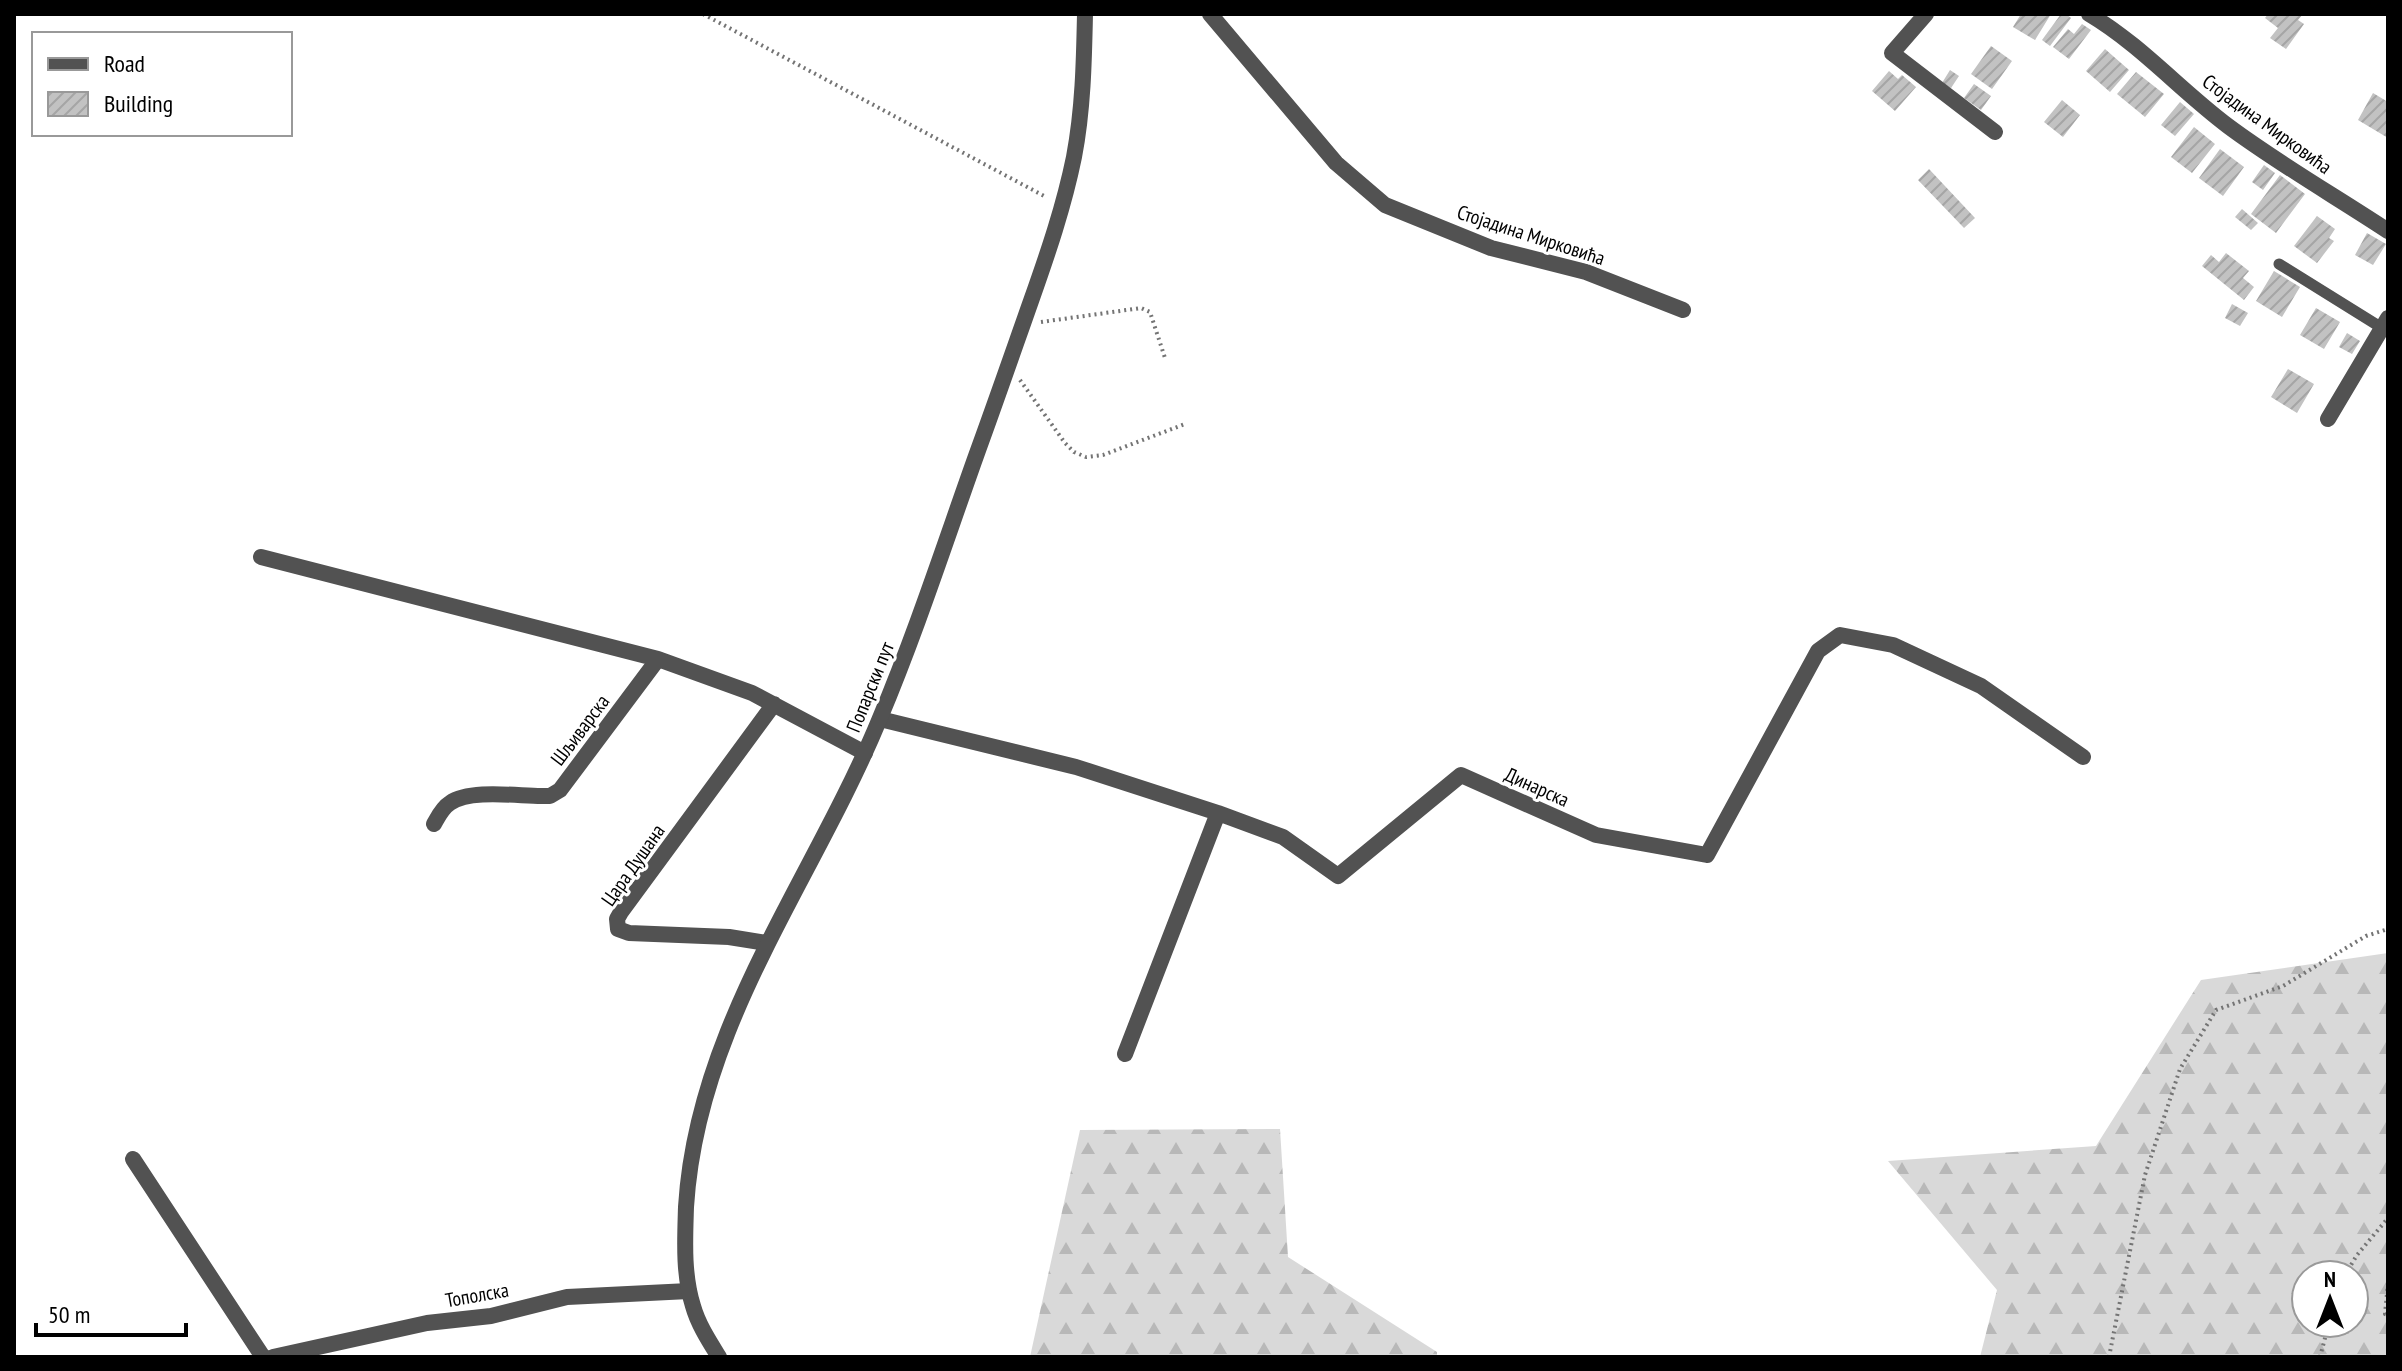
<svg xmlns="http://www.w3.org/2000/svg" width="2402" height="1371" font-family="'PT Sans Narrow',sans-serif">
  <style>
    .forest { fill: url(#forest-firs); fill-rule: evenodd }
    .building { fill: url(#building-hatch) }
    .lines { fill: none; stroke-linecap: round; stroke-linejoin: round }
    .path { stroke: #747474; stroke-width: 4; stroke-dasharray: 2 4; stroke-linecap: butt }
    .service { stroke: #525252; stroke-width: 11 }
    .minor { stroke: #525252; stroke-width: 16 }
    .tertiary { stroke: #525252; stroke-width: 16 }
    .labels { text-anchor: middle; dominant-baseline: central; stroke-width: 6; stroke-linejoin: round; paint-order: stroke }
    .street-label { font-size: 20px; fill: #000; stroke: #fff }
  </style>
  <defs>
    <pattern id="forest-firs" width="22" height="20" patternUnits="userSpaceOnUse" patternTransform="scale(2)"><rect width="22" height="20" fill="#d9d9d9"/><path d="M5 1l3.5 6h-7zM16 11l3.5 6h-7z" fill="#b8b8b8"/></pattern>
    <pattern id="building-hatch" width="6" height="6" patternUnits="userSpaceOnUse" patternTransform="scale(2)"><rect width="6" height="6" fill="#c2c2c2"/><path d="M-1 1l2-2M0 6l6-6M5 7l2-2" fill="none" stroke="#a5a5a5"/></pattern>
  </defs>
  <rect width="100%" height="100%" fill="#fff"/>
  <path class="forest" d="M2388 953V1357H1980L1997 1290 1888 1161 2096 1146 2201 980ZM2306 1275H2354V1323H2306Z
    M1280 1129 1288 1257 1437 1352V1357H1030L1080 1130Z"/>
  <path class="building" d="M2021 14H2051L2035 40 2013 27Z
    M2061 14H2066L2071 18 2050 46 2042 40Z
    M2268 14H2303L2298 20 2304 24 2286 49 2270 38 2278 28 2265 18Z
    M2082 24 2091 30 2069 59 2053 47 2068 29 2074 34Z
    M1991 46 2012 61 1992 89 1971 74Z
    M2105 49 2129 70 2110 92 2086 71Z
    M1950 70 1959 76 1951 88 1942 83Z
    M1889 71 1898 79 1902 75 1916 87 1895 111 1872 91Z
    M2136 72 2164 94 2145 117 2117 94Z
    M1974 84 1991 96 1981 110 1964 98Z
    M2373 93 2388 102V138L2358 120Z
    M2062 100 2080 115 2063 137 2044 122Z
    M2180 102 2194 114 2175 136 2161 125Z
    M2194 127 2215 144 2192 173 2171 157Z
    M2220 149 2244 167 2223 196 2199 178Z
    M2264 165 2275 173 2263 190 2252 182Z
    M1929 169 1975 218 1964 228 1918 180Z
    M2280 175 2305 194 2276 233 2251 214Z
    M2242 209 2258 223 2251 230 2235 217Z
    M2317 216 2335 229 2329 238 2334 241 2317 263 2294 246Z
    M2367 233 2386 244 2373 265 2355 255Z
    M2226 253 2249 271 2243 278 2254 287 2244 300 2202 266 2211 255 2219 262Z
    M2274 271 2300 287 2282 317 2256 301Z
    M2232 304 2248 313 2240 326 2225 318Z
    M2316 308 2340 322 2324 349 2300 335Z
    M2347 333 2360 341 2352 354 2339 347Z
    M2288 369 2314 384 2297 413 2271 397Z"/>
  <g class="lines">
    <path class="path" d="M703 14 1046 197
      M1041 322 1141 308 1150 312 1165 358
      M1020 380 1065 443 1074 452 1086 457 1103 455 1185 424
      M2345 1275 2357 1255 2388 1218
      M2388 1283 2385 1314 2388 1315
      M2109 1357 2145 1175 2180 1069 2216 1010 2283 986 2366 936 2388 929
      M2320 1357 2329 1323"/>
    <path class="service" d="M2279 264 2382 328"/>
    <path class="minor" d="M1210 14 1336 163 1385 205 1491 248 1586 272 1683 310
      M1926 14 1892 53 1995 132
      M2089 14C2141 45 2180 90 2228 126 2279 164 2335 196 2388 231
      M2328 419 2388 318
      M261 557 658 659 752 693 865 753
      M880 719 1076 767 1218 813 1283 837 1338 876 1461 775 1596 835 1707 855 1818 651 1840 635 1893 645 1981 686 2083 757
      M434 824C438 817 442 808 450 803 470 789 517 796 541 796H550L560 790 658 659
      M767 943 729 937 629 933 618 929 617 919 621 912 774 704
      M1125 1054 1218 813
      M133 1159 263 1357
      M273 1357 427 1323 491 1316 567 1297 689 1291"/>
    <path class="tertiary" d="M719 1357C709 1341 698 1324 693 1306 683 1274 685 1240 686 1207 697 1025 813 881 880 718 916 632 945 543 976 456 995 404 1013 352 1031 301 1048 253 1064 206 1074 157 1083 110 1084 62 1085 14"/>
  </g>
  <g class="labels">
    <g class="street-label">
      <text transform="translate(2267 124) rotate(36)">Стојадина Мирковића</text>
      <text transform="translate(1531 235) rotate(18)">Стојадина Мирковића</text>
      <text transform="translate(870 687) rotate(-68)">Попарски пут</text>
      <text transform="translate(580 730) rotate(-53)">Шљиварска</text>
      <text transform="translate(1537 787) rotate(24)">Динарска</text>
      <text transform="translate(633 865) rotate(-55)">Цара Душана</text>
      <text transform="translate(477 1295) rotate(-10)">Тополска</text>
    </g>
  </g>
  <rect width="2402" height="1371" fill="none" stroke="#000000" stroke-width="32"/>
  <rect x="32" y="32" width="260" height="104" fill="#ffffff" stroke="#999999" stroke-width="2"/>
  <rect x="48" y="58" width="40" height="12" fill="#525252" stroke="#999999" stroke-width="2"/>
  <text x="104" y="72" font-size="24" fill="#000000">Road</text>
  <rect x="48" y="92" width="40" height="24" fill="url(#building-hatch)" stroke="#999999" stroke-width="2"/>
  <text x="104" y="112" font-size="24" fill="#000000">Building</text>
  <g transform="translate(2330 1299)"><circle r="38" fill="#ffffff" stroke="#999999" stroke-width="2"/>
  <path d="M0-6L14 30L0 20L-14 30Z" fill="#000000"/>
  <text y="-12" font-size="22" font-weight="bold" text-anchor="middle" fill="#000000">N</text>
  </g>
  <path d="M36 1323v12h150v-12" fill="none" stroke="#000000" stroke-width="4"/>
  <text x="48" y="1323" font-size="24" fill="#000000" stroke="#ffffff" stroke-width="6" paint-order="stroke">50 m</text>
</svg>
